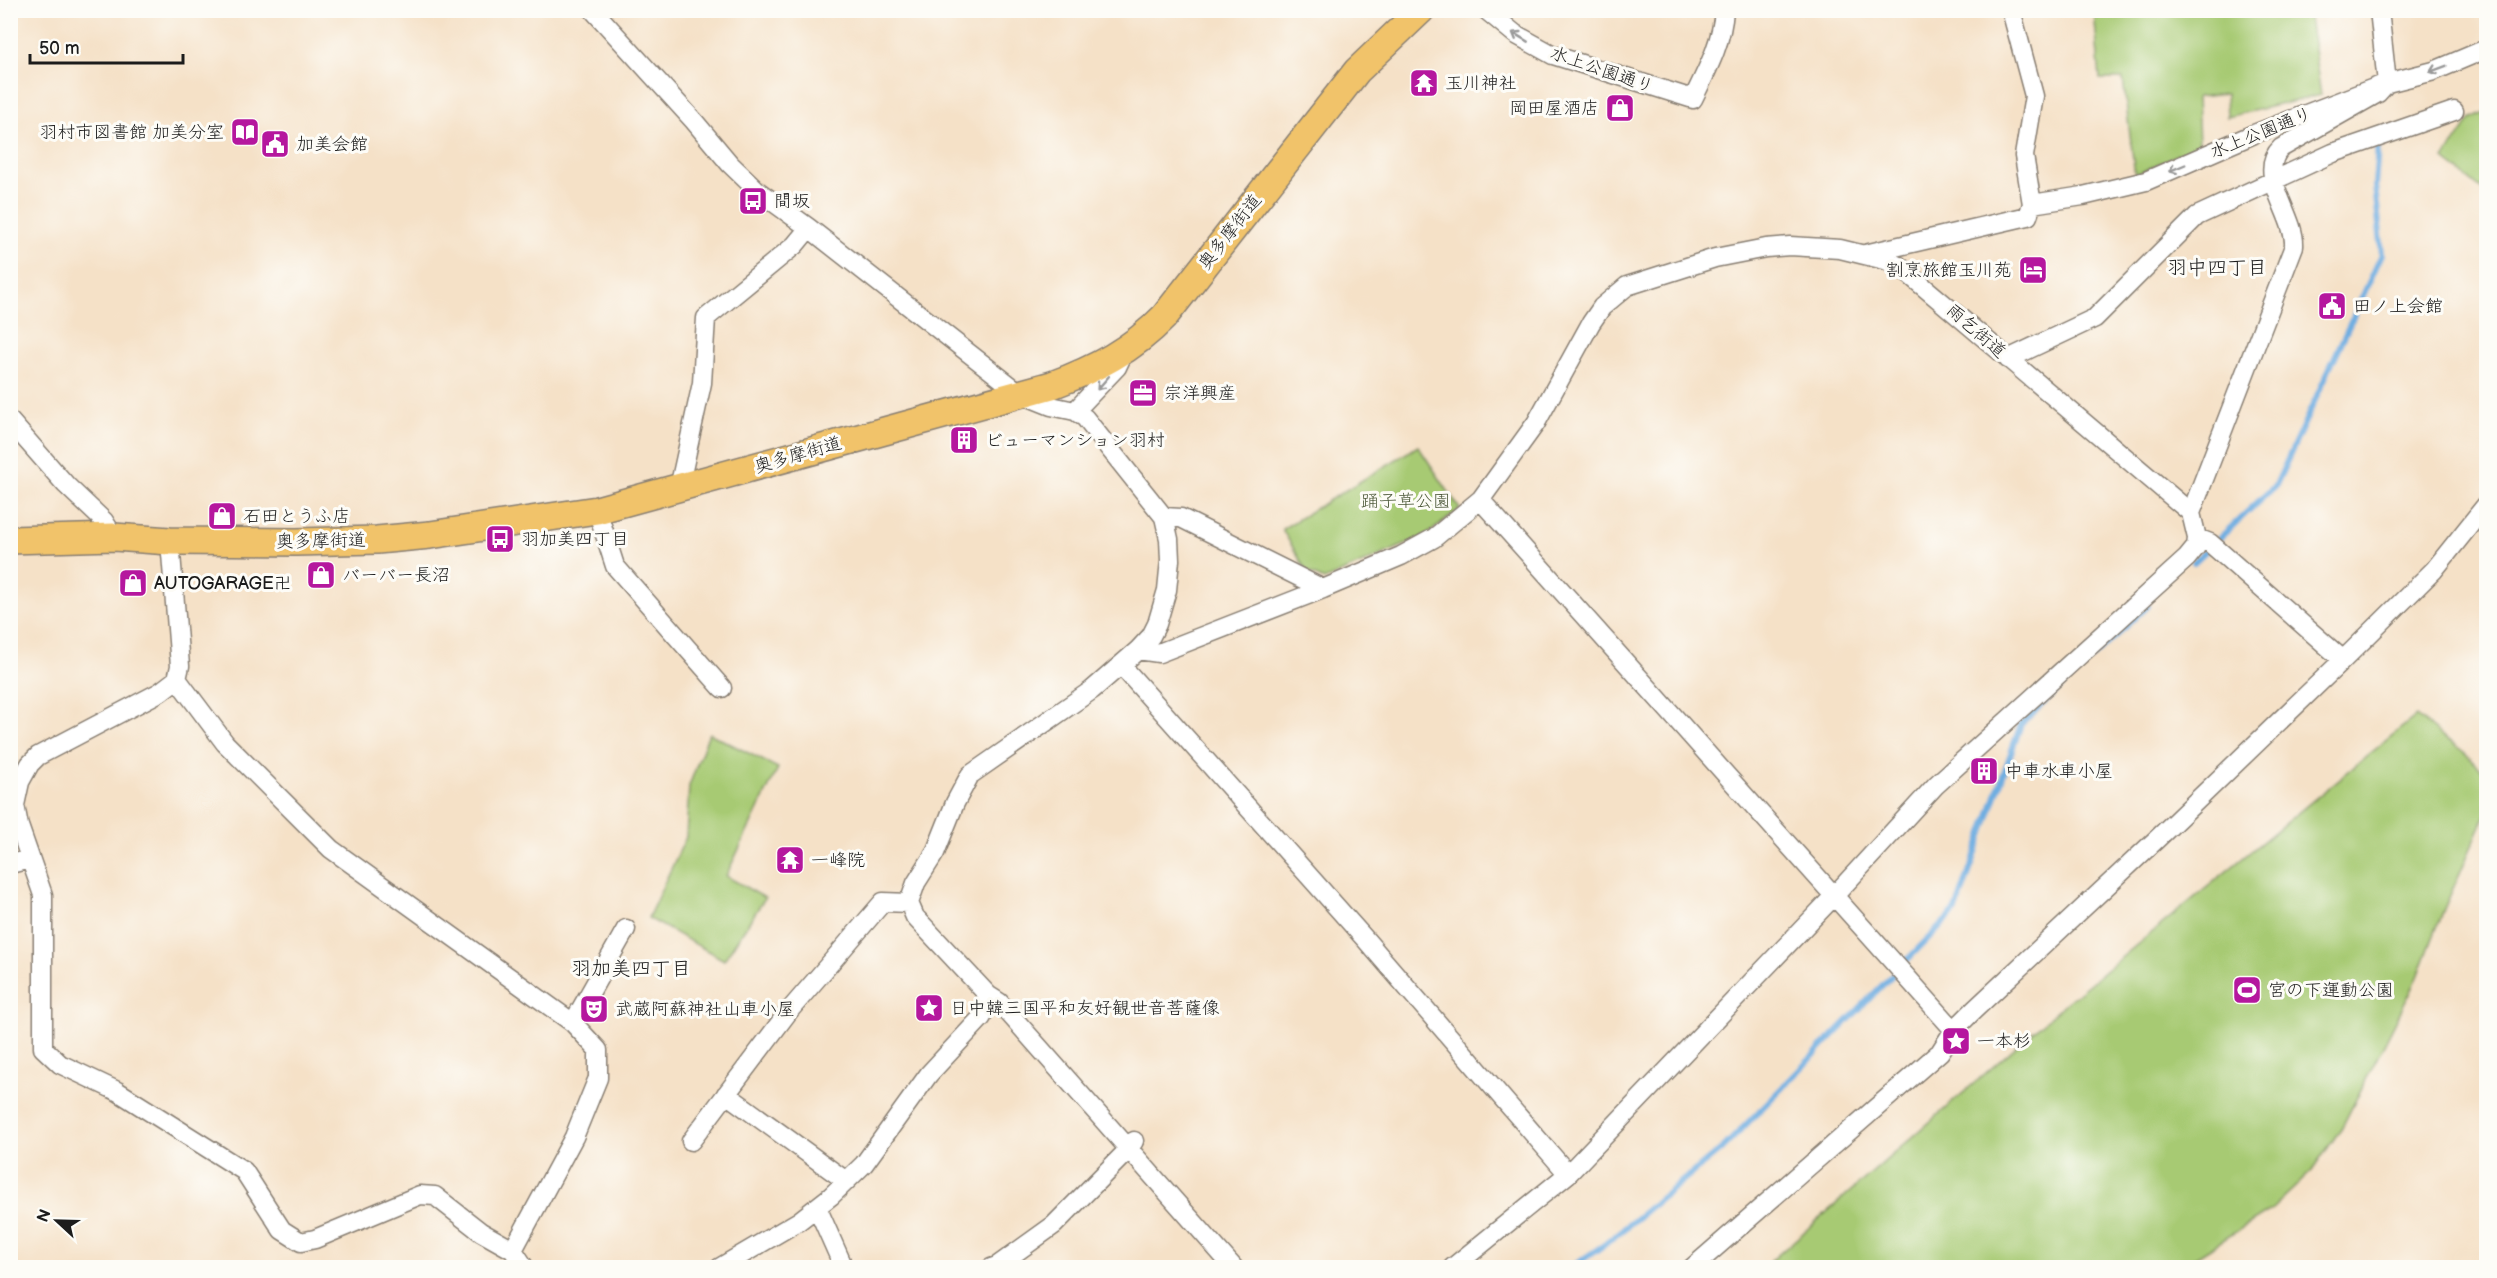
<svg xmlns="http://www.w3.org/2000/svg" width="2497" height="1278" font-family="'Balsamiq Sans','Klee One',sans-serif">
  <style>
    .green { fill: #a7ca73; stroke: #627348; stroke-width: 1.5 }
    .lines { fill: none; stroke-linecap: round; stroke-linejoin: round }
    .stream { stroke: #6eade1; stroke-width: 6 }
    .minor-casing { stroke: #887e72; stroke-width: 21 }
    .primary-casing { stroke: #887e72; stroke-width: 30 }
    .minor { stroke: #fff; stroke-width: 18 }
    .primary { stroke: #f1c36a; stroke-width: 27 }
    .oneway { stroke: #999 }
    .labels { text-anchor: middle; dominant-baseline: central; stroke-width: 6; stroke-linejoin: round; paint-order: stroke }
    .street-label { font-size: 18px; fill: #1c1c1c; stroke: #fdfcf7 }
    .poi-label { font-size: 18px; fill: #1c1c1c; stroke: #fdfcf7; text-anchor: start }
    .park-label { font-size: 18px; fill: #4d593a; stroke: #fdfcf7 }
    .neighbourhood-label { font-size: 20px; fill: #1c1c1c; stroke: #fdfcf7 }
  </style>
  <rect width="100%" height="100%" fill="#fdfcf7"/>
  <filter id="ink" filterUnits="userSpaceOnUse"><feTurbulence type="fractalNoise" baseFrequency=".0167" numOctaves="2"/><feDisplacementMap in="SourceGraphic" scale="12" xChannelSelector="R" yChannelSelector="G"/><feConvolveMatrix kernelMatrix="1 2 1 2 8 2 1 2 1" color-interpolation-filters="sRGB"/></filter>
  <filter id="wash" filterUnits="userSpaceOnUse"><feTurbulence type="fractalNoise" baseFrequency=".008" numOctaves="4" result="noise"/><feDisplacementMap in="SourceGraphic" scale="24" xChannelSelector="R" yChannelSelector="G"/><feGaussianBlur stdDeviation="1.35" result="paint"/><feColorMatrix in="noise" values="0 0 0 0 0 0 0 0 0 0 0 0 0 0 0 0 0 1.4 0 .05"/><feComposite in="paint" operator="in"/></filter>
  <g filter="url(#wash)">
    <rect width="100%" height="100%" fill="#f5e1c7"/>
    <path class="green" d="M2094 11H2308L2321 95 2227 117 2226 94 2197 97 2199 144 2135 175 2123 79H2100Z
      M2486 112V193L2444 159 2470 120Z
      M1418 446 1460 509 1425 536 1324 580 1307 572 1282 529Z
      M2416 716 2464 752 2486 774V814L2444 909 2418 977 2342 1127 2312 1171 2271 1210 2180 1267H1764L2067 1002Z
      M709 733 778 768 726 876 765 898 724 960 648 918 686 837 689 786Z"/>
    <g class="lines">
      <path class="stream" d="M2194 562 2276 485 2382 254 2375 186 2378 146
        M1570 1268 1604 1245 1725 1146 1956 910 2021 724 2147 606"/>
    </g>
  </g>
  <g filter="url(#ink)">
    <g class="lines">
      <g class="minor-casing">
        <path id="minor" d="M593 10 694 121 730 164 758 191 809 228 1021 394 1051 406 1075 411 1085 418 1164 517 1169 539 1170 560 1167 590 1157 624 1151 636 1138 650 1092 690 970 775 955 803 935 853 916 883 909 903 915 917 988 995 999 1002 1234 1268
          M1486 10 1515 34 1553 55 1693 99C1707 70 1722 43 1724 10
          M2032 204 2083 196 2146 181 2254 134 2387 83 2434 71 2486 49
          M1865 254 2028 216 2032 204 2024 156 2034 96 2011 10
          M2008 359 2095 318 2197 216 2333 153 2454 111
          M1075 411 1117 367 1124 352
          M10 421 66 485 104 521 114 537
          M679 488 702 383 706 318 795 245 809 228
          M1481 499 1484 504 1954 1030
          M597 510 615 566 722 688
          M1164 517 1181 518 1323 589
          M170 541 180 666 177 679 160 692 38 756 30 764 20 782 15 805 19 826 43 895V1048L60 1064 117 1091 244 1171 282 1230 301 1242 315 1239 420 1195 435 1196 481 1232 513 1250 525 1268
          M1138 650 1159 653 1323 589 1401 556 1434 538 1481 499 1536 423 1591 323 1602 307 1627 286 1715 258 1766 248 1790 246 1840 249 1885 260 1899 266 2191 513
          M2343 660 2210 543 2197 538 2191 513 2294 246C2296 216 2255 173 2281 148L2378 93 2387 83 2379 10
          M1121 665 1366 940 1568 1174
          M177 679 225 743 331 849 573 1023 598 1050V1078L574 1137 513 1250
          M10 864 30 859
          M573 1023 626 929
          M726 1094 846 1181
          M691 1141 789 1011 883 902 909 903
          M817 1207 844 1268
          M719 1268 799 1221 831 1196 864 1164 929 1074 982 1017 988 995
          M991 1268 997 1266 1054 1225 1129 1149 1134 1141
          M1452 1268 1568 1174 1834 896 1936 785 2187 558 2196 547 2197 538
          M1692 1268 1940 1052 1954 1030 1973 1011 2158 838 2343 660 2434 570 2486 505"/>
      </g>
      <g class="primary-casing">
        <path id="primary" d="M10 540 114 537 170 541 296 542 377 540 430 535 597 510 1052 385C1095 369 1132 350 1164 317L1357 71 1421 10"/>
      </g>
      <use href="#minor" class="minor"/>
      <use href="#primary" class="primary"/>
    </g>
    <defs><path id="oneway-shaft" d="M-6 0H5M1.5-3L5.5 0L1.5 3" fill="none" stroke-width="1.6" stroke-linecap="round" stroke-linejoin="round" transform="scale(1.5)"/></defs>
    <g class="oneway">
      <use href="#oneway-shaft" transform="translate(1520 37) rotate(-149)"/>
      <use href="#oneway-shaft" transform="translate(2438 69) rotate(159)"/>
      <use href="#oneway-shaft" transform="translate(2177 168) rotate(157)"/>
      <use href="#oneway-shaft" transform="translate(1103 383) rotate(131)"/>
    </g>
  </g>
  <defs>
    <g id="temple-square" transform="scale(1.5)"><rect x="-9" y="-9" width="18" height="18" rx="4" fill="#b5179e" stroke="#fdfcf7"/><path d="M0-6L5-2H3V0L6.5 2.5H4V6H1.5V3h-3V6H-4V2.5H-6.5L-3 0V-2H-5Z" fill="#fff"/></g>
    <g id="shop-square" transform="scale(1.5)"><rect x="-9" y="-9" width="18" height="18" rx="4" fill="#b5179e" stroke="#fdfcf7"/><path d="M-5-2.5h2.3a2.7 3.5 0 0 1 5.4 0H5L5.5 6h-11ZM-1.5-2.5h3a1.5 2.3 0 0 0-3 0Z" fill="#fff"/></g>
    <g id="library-square" transform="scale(1.5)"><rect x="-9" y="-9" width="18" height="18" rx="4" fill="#b5179e" stroke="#fdfcf7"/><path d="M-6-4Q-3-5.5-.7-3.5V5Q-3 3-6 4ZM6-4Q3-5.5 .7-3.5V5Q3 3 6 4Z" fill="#fff"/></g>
    <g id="civic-square" transform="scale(1.5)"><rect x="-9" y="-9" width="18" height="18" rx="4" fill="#b5179e" stroke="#fdfcf7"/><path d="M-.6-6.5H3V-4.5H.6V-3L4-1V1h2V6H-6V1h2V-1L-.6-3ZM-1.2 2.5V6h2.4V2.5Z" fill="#fff"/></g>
    <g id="bus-square" transform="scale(1.5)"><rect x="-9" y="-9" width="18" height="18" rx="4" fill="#b5179e" stroke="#fdfcf7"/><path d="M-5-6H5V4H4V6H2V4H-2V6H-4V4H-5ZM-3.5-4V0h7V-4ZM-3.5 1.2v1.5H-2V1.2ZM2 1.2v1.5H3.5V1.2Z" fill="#fff"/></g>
    <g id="hotel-square" transform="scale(1.5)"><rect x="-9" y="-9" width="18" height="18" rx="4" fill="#b5179e" stroke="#fdfcf7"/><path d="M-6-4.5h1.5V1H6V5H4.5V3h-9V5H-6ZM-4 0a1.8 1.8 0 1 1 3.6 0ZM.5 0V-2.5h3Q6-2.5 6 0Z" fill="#fff"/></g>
    <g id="office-square" transform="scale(1.5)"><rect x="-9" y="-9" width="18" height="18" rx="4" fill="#b5179e" stroke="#fdfcf7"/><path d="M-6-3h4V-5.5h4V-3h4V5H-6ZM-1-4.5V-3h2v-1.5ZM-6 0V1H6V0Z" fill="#fff"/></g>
    <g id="building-square" transform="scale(1.5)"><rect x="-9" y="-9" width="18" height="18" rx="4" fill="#b5179e" stroke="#fdfcf7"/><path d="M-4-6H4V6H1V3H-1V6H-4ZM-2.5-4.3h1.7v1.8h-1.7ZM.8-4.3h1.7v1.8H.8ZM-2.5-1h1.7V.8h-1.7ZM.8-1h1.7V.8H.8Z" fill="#fff"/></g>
    <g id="stadium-square" transform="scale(1.5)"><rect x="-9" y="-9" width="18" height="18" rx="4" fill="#b5179e" stroke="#fdfcf7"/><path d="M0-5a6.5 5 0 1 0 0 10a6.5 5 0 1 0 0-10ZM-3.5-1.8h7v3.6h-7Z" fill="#fff"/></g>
    <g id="sight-square" transform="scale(1.5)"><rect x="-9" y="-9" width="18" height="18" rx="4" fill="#b5179e" stroke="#fdfcf7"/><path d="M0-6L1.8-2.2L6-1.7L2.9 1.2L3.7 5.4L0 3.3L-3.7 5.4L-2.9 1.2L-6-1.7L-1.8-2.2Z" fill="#fff"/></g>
    <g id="theatre-square" transform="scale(1.5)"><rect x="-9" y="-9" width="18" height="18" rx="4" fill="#b5179e" stroke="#fdfcf7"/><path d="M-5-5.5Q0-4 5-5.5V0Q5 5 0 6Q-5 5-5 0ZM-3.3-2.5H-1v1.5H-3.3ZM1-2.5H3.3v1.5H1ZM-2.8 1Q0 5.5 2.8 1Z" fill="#fff"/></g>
  </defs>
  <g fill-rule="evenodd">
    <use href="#temple-square" x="1424" y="83"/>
    <use href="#shop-square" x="1620" y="108"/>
    <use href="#library-square" x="245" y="132"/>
    <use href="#civic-square" x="275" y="144"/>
    <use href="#bus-square" x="753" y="201"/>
    <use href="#hotel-square" x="2033" y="270"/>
    <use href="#civic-square" x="2332" y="306"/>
    <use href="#office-square" x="1143" y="393"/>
    <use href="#building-square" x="964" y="440"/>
    <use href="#shop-square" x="222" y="516"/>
    <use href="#bus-square" x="500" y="539"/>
    <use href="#shop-square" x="321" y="575"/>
    <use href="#shop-square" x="133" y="583"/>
    <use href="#building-square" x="1984" y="771"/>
    <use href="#temple-square" x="790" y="860"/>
    <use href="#stadium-square" x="2247" y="990"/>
    <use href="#sight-square" x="929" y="1008"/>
    <use href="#theatre-square" x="594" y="1009"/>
    <use href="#sight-square" x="1956" y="1041"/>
  </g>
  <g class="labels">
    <g class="street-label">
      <text transform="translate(1602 70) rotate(19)">水上公園通り</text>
      <text transform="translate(2261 133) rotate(-22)">水上公園通り</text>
      <text transform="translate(1230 232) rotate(-52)">奥多摩街道</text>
      <text transform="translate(1976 331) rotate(41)">雨乞街道</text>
      <text transform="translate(798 455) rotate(-16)">奥多摩街道</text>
      <text transform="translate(321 541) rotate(-1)">奥多摩街道</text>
    </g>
    <g class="poi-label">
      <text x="1445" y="83">玉川神社</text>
      <text x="1599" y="108" text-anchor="end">岡田屋酒店</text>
      <text x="224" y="132" text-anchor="end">羽村市図書館 加美分室</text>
      <text x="296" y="144">加美会館</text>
      <text x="774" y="201">間坂</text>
      <text x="2012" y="270" text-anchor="end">割烹旅館玉川苑</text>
      <text x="2353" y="306">田ノ上会館</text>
      <text x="1164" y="393">宗洋興産</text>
      <text x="985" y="440">ビューマンション羽村</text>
      <text x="243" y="516">石田とうふ店</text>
      <text x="521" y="539">羽加美四丁目</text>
      <text x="342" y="575">バーバー長沼</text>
      <text x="154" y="583">AUTOGARAGE卍</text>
      <text x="2005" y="771">中車水車小屋</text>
      <text x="811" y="860">一峰院</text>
      <text x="2268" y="990">宮の下運動公園</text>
      <text x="950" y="1008">日中韓三国平和友好観世音菩薩像</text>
      <text x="615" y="1009">武蔵阿蘇神社山車小屋</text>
      <text x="1977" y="1041">一本杉</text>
    </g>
    <g class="park-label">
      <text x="1406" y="501">踊子草公園</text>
    </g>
    <g class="neighbourhood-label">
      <text x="2217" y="268">羽中四丁目</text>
      <text x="631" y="969">羽加美四丁目</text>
    </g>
  </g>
  <rect width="2497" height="1278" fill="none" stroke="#fdfcf7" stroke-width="36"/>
  <g transform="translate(57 1221) rotate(292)" stroke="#fdfcf7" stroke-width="4.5" paint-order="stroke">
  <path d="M0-4.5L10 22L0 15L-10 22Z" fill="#1c1c1c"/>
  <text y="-9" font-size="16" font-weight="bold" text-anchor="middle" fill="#1c1c1c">N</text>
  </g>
  <path d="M30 54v9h153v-9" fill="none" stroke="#1c1c1c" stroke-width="3"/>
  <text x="39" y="54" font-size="18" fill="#1c1c1c" stroke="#fdfcf7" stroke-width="4.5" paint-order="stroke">50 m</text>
</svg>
